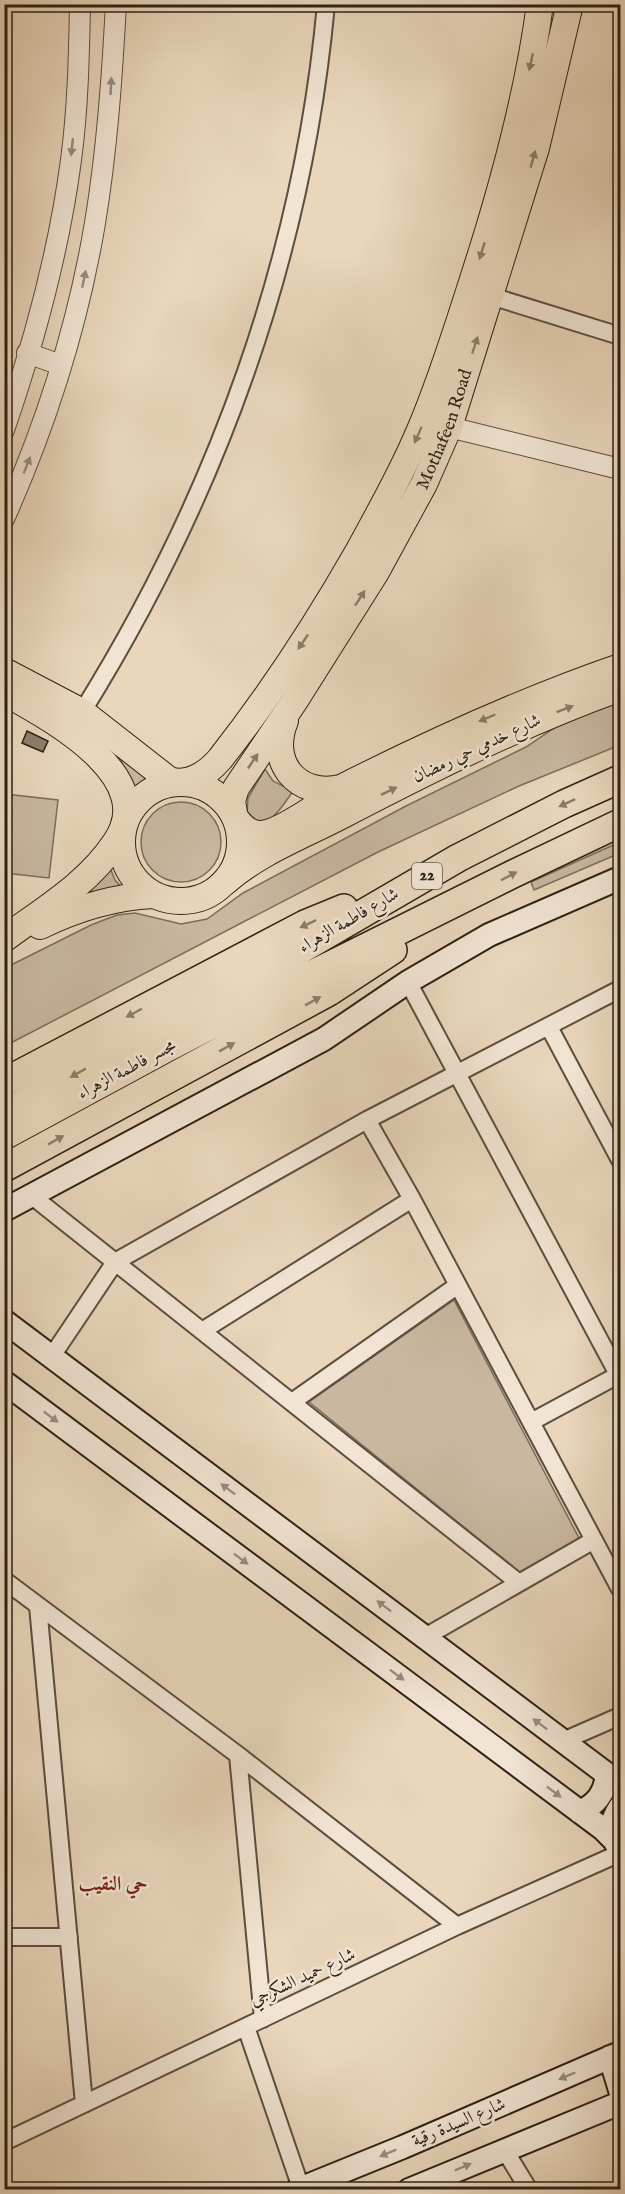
<svg xmlns="http://www.w3.org/2000/svg" width="625" height="2194" font-family="'IM FELL English',Amiri,serif">
  <style>
    .green { fill: #c9b79f; stroke: #7a6c5b; stroke-width: 1.5 }
    .building { fill: #8e7f6c; stroke: #2c2117; stroke-width: 1.5 }
    .lines { fill: none; stroke-linecap: round; stroke-linejoin: round }
    .minor-casing { stroke: #5b4e40; stroke-width: 20 }
    .tertiary-casing { stroke: #5b4e40; stroke-width: 22 }
    .secondary-casing { stroke: #2c2117; stroke-width: 26 }
    .primary-casing { stroke: #2c2117; stroke-width: 28 }
    .trunk-casing { stroke: #2c2117; stroke-width: 30 }
    .minor { stroke: #f1e4d3; stroke-width: 16 }
    .tertiary { stroke: #f1e4d3; stroke-width: 20 }
    .secondary { stroke: #f1e4d3; stroke-width: 22 }
    .primary { stroke: #e9d6bb; stroke-width: 26 }
    .trunk { stroke: #e9d6bb; stroke-width: 27 }
    .oneway { fill: #8a7c69 }
    .oneway2 { fill: #988c7e }
    .labels { text-anchor: middle; dominant-baseline: central; stroke-width: 5; stroke-linejoin: round; paint-order: stroke }
    .shield { fill: #f1e4d3; stroke: #675c4f; stroke-width: 1.5 }
    .shield-label { font-size: 16px; font-weight: bold; fill: #2c2117 }
    .street-label { font-size: 18px; fill: #2c2117; stroke: #f1e4d3 }
    .neighbourhood-label { font-size: 20px; font-weight: bold; fill: #7a1f14; stroke: #f1e4d3 }
  </style>
  <rect width="100%" height="100%" fill="#e9d6bb"/>
  <filter id="stains"><feTurbulence type="fractalNoise" baseFrequency=".00333" numOctaves="4"/><feColorMatrix values="0 0 0 0 .2 0 0 0 0 .09 0 0 0 0 .02 0 0 0 .5 -.17"/></filter>
  <radialGradient id="worn" r=".72"><stop offset=".6" stop-color="#630" stop-opacity="0"/><stop offset="1" stop-color="#630" stop-opacity=".3"/></radialGradient>
  <path class="green" d="M620 700V745L519 786 378 852 5 1046V968L91 925 117 915 135 913 181 924 207 919 243 893 406 806 526 747 566 720Z
    M124 757 145 777C146 786 141 789 133 787L120 764Z
    M265 769 273 781 293 791C283 805 265 838 247 813L248 798Z
    M5 794 58 800 49 878 5 873Z
    M141 842a40 40 0 1 1 80 0a40 40 0 1 1-80 0Z
    M620 842V853L534 890 531 882Z
    M108 863 115 880 121 887 63 908Z
    M454 1300 579 1538 522 1574 309 1402Z"/>
  <path class="building" d="M27 731 48 741 43 752 22 743Z"/>
  <g class="lines">
    <g class="minor-casing">
      <path id="minor" d="M491 296 620 336
        M82 712C216 497 303 258 326 4
        M408 982 620 1378
        M549 1027 620 1160
        M367 1120 412 1199 620 1589
        M32 1196 519 1583
        M202 1331 412 1199
        M52 1356 115 1262 367 1120 620 989
        M292 1402 458 1285
        M531 1422 620 1374
        M4 1580 238 1755 457 1926
        M38 1606 84 2104
        M425 1637 594 1540
        M563 1741 620 1716
        M238 1755 263 2019
        M4 1937H69
        M246 2027 301 2188
        M4 2142 457 1926 620 1853
        M504 2149 529 2190"/>
    </g>
    <g class="tertiary-casing">
      <path id="tertiary" d="M27 353 61 365
        M449 427 620 469
        M4 430C34 343 59 251 71 160 78 108 79 56 80 4
        M4 519C46 425 78 324 95 223 107 150 112 78 116 4"/>
    </g>
    <g class="secondary-casing">
      <path id="secondary" d="M4 1210 324 1039 408 982 489 935 620 878
        M4 1321 620 1784
        M4 1382 603 1829 614 1840
        M580 1812C597 1804 605 1793 607 1775
        M618 1847C609 1833 611 1820 620 1807
        M610 2057 620 2090
        M297 2190 403 2147 620 2053
        M409 2190 620 2103"/>
    </g>
    <g class="primary-casing">
      <g id="primary">
        <path d="M4 671 82 712 169 780C188 787 208 773 220 759 271 694 317 624 358 552 382 508 406 465 425 418 447 364 464 307 482 251 507 171 529 88 540 4"/>
        <path d="M4 692C50 718 162 777 115 843 88 884 43 910 4 939"/>
        <path d="M285 721C268 762 297 798 341 788 432 742 524 700 620 667"/>
        <circle cx="181" cy="842" r="59"/>
        <path id="s1" d="M234 813 232 801 236 788 294 702 376 572 424 484 449 427 536 148 570 4"/>
        <path d="M237 820C243 828 250 834 260 834 280 834 325 800 343 789"/>
        <path d="M225 882C258 853 300 837 339 817 431 769 523 723 620 688"/>
        <path d="M40 926C77 908 112 897 153 895"/>
      </g>
    </g>
    <g class="trunk-casing">
      <path id="trunk" d="M4 1082 305 924 344 908
        M4 1113 240 985 458 858 564 804 620 779
        M4 1136 165 1049 250 1005 513 874 620 823
        M4 1168 329 992 393 950"/>
    </g>
    <use href="#minor" class="minor"/>
    <use href="#tertiary" class="tertiary"/>
    <use href="#secondary" class="secondary"/>
    <use href="#primary" class="primary"/>
    <use href="#trunk" class="trunk"/>
  </g>
  <defs><path id="oneway-solid" d="M-6-.8H1V-3.2L6.5 0L1 3.2V.8H-6Z" transform="scale(1.5)"/></defs>
  <g class="oneway">
    <use href="#oneway-solid" transform="translate(531 62) rotate(102)"/>
    <use href="#oneway-solid" transform="translate(533 159) rotate(-74)"/>
    <use href="#oneway-solid" transform="translate(482 251) rotate(107)"/>
    <use href="#oneway-solid" transform="translate(475 345) rotate(-72)"/>
    <use href="#oneway-solid" transform="translate(418 435) rotate(114)"/>
    <use href="#oneway-solid" transform="translate(360 598) rotate(-57)"/>
    <use href="#oneway-solid" transform="translate(303 642) rotate(124)"/>
    <use href="#oneway-solid" transform="translate(565 709) rotate(-21)"/>
    <use href="#oneway-solid" transform="translate(487 718) rotate(157)"/>
    <use href="#oneway-solid" transform="translate(253 761) rotate(-56)"/>
    <use href="#oneway-solid" transform="translate(389 791) rotate(-26)"/>
    <use href="#oneway-solid" transform="translate(567 803) rotate(155)"/>
    <use href="#oneway-solid" transform="translate(509 876) rotate(-28)"/>
    <use href="#oneway-solid" transform="translate(308 924) rotate(155)"/>
    <use href="#oneway-solid" transform="translate(313 1001) rotate(-29)"/>
    <use href="#oneway-solid" transform="translate(134 1013) rotate(152)"/>
    <use href="#oneway-solid" transform="translate(227 1047) rotate(-29)"/>
    <use href="#oneway-solid" transform="translate(78 1073) rotate(151)"/>
    <use href="#oneway-solid" transform="translate(56 1140) rotate(-29)"/>
  </g>
  <g class="oneway2">
    <use href="#oneway-solid" transform="translate(111 86) rotate(-87)"/>
    <use href="#oneway-solid" transform="translate(72 147) rotate(96)"/>
    <use href="#oneway-solid" transform="translate(84 279) rotate(-78)"/>
    <use href="#oneway-solid" transform="translate(27 465) rotate(-68)"/>
    <use href="#oneway-solid" transform="translate(51 1417) rotate(37)"/>
    <use href="#oneway-solid" transform="translate(228 1489) rotate(-143)"/>
    <use href="#oneway-solid" transform="translate(241 1559) rotate(37)"/>
    <use href="#oneway-solid" transform="translate(384 1606) rotate(-143)"/>
    <use href="#oneway-solid" transform="translate(397 1675) rotate(37)"/>
    <use href="#oneway-solid" transform="translate(540 1724) rotate(-143)"/>
    <use href="#oneway-solid" transform="translate(554 1792) rotate(37)"/>
    <use href="#oneway-solid" transform="translate(567 2076) rotate(157)"/>
    <use href="#oneway-solid" transform="translate(388 2153) rotate(158)"/>
    <use href="#oneway-solid" transform="translate(463 2167) rotate(-23)"/>
  </g>
  <g class="labels">
    <rect class="shield" x="412" y="863" width="30" height="26" rx="4.5"/>
    <g class="shield-label">
      <text x="427" y="876">22</text>
    </g>
    <g class="street-label">
      <text stroke="none"><textPath href="#s1" startOffset="442">Mothafeen Road</textPath></text>
      <text transform="translate(477 749) rotate(-25)">شارع خدمي حي رمضان</text>
      <text transform="translate(349 921) rotate(-30)">شارع فاطمة الزهراء</text>
      <text transform="translate(127 1070) rotate(-28)">مجسر فاطمة الزهراء</text>
      <text transform="translate(303 1978) rotate(-25)">شارع حميد الشكرجي</text>
      <text transform="translate(459 2123) rotate(-23)">شارع السيدة رقية</text>
    </g>
    <g class="neighbourhood-label">
      <text x="113" y="1884">حي النقيب</text>
    </g>
  </g>
  <rect width="625" height="2194" fill="none" stroke="#e9d6bb" stroke-width="24"/>
  <rect x="6" y="6" width="613" height="2182" fill="none" stroke="#2c2117" stroke-width="3"/>
  <rect x="12" y="12" width="601" height="2170" fill="none" stroke="#2c2117" stroke-width="1.5"/>
  <rect width="100%" height="100%" filter="url(#stains)"/>
  <rect width="100%" height="100%" fill="url(#worn)"/>
</svg>
